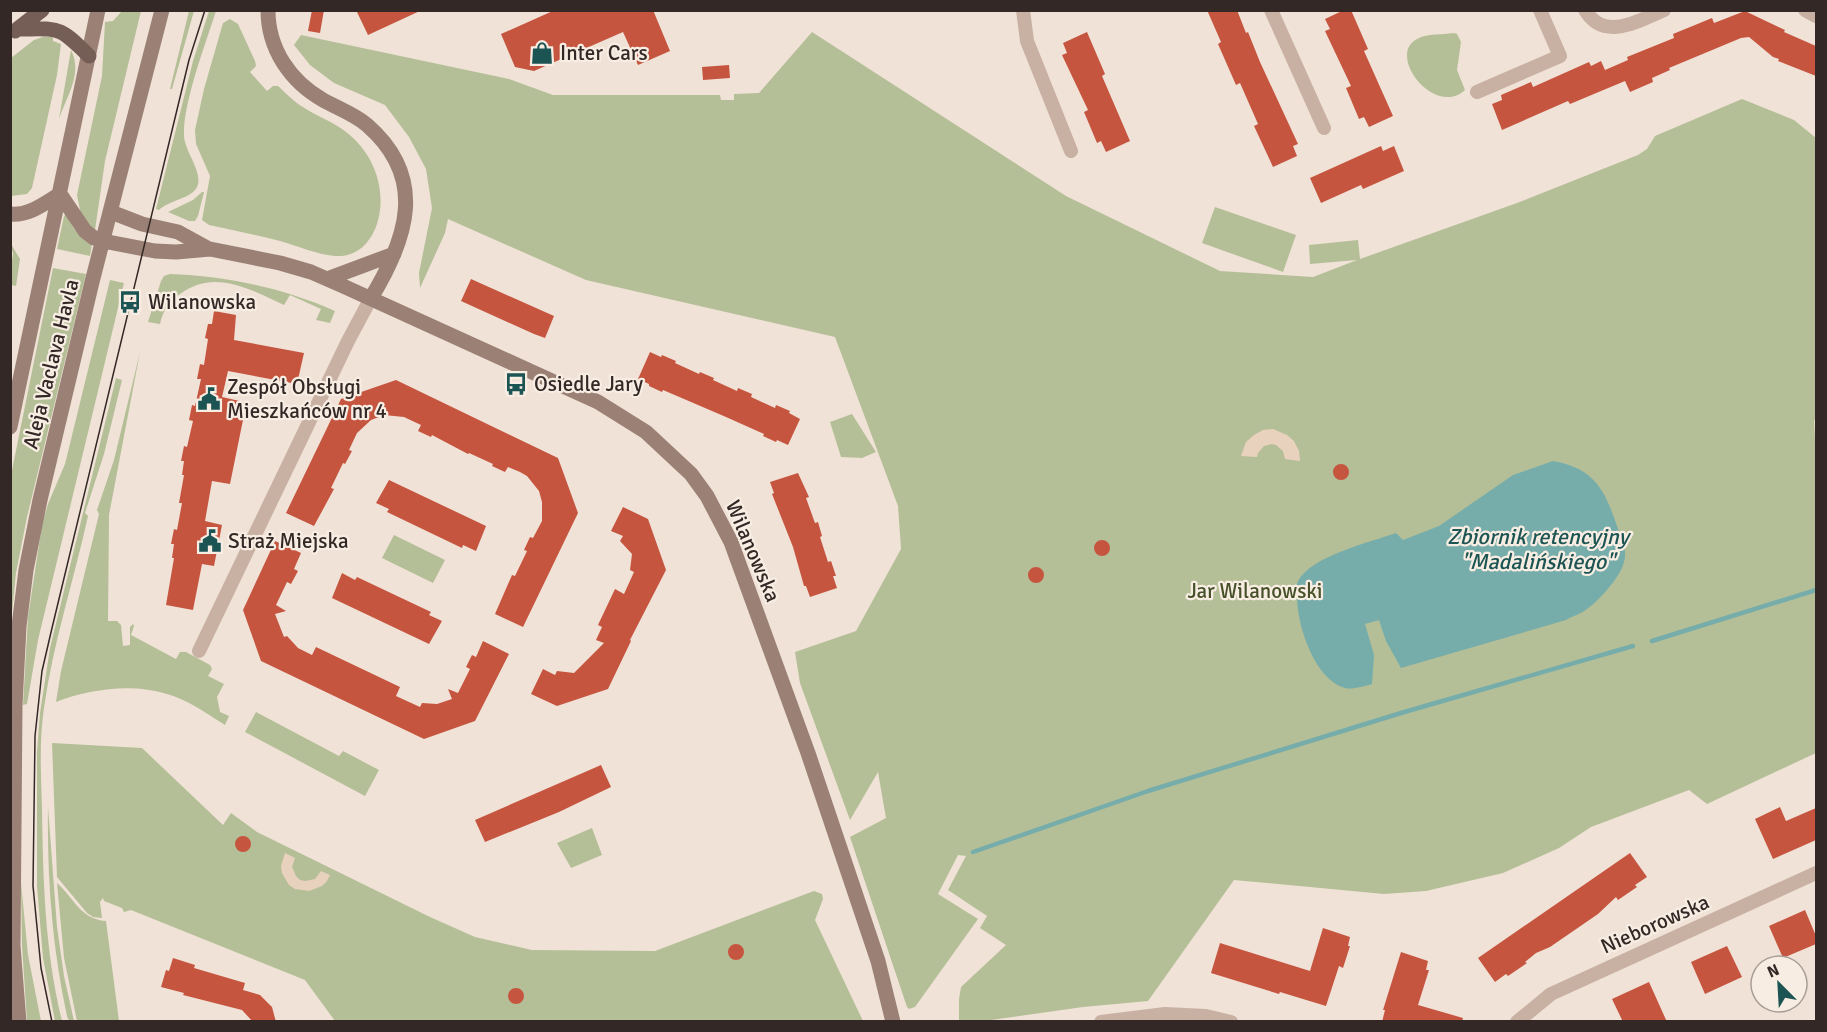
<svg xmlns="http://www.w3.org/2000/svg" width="1827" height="1032" font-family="Signika,sans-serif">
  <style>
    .green { fill: #b5bf97 }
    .plaza { fill: #e9d2bd }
    .water { fill: #76adab }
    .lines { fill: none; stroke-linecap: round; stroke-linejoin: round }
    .stream { stroke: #76adab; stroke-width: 4.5 }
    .building { fill: #c6553f }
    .street { stroke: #c8b1a3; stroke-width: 14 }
    .secondary { stroke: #9b8075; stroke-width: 15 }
    .primary { stroke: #755e56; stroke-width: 15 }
    .tram { stroke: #332825; stroke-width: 1.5 }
    .labels { text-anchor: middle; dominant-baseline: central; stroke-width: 4.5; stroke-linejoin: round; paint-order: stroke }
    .poi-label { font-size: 21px; fill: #332825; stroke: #f8ede3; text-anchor: start }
    .street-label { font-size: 21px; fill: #332825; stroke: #f8ede3 }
    .park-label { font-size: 21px; fill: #465129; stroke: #f8ede3 }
    .water-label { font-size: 22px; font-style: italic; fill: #1b5453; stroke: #f8ede3 }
  </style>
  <rect width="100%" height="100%" fill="#f0e2d7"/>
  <path class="green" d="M122 11H141L105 161 95 230 90 226 81 215 77 195 102 76 105 22 113 21Z
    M189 11H194L172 89H170Z
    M209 11H216C206 43 183 102 184 135 184 151 204 173 197 187 191 199 169 200 159 210L156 209 193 61Z
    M230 19 238 24 255 61 256 66 250 72 267 91 273 86H278C287 94 295 103 306 109 317 116 331 121 342 129 373 150 388 189 377 224 371 241 360 254 342 256 321 257 299 246 280 241 256 235 232 230 209 225L202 220 210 176 196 144 195 130 204 89 223 23Z
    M812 32 1066 196 1220 271 1313 277 1357 260 1310 264 1309 245 1358 240 1360 259 1517 203 1638 155 1647 149 1655 136 1742 99 1794 120 1816 138V424L1814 419 1816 456V753L1707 804 1689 790 1591 827 1559 848 1503 873 1426 891 1384 894 1234 880 1148 1001 1083 1007 984 1021H959V999L961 987 1006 945 980 928 987 916 948 890 966 856 958 855 938 894 978 919 915 1007 909 1009 907 1007 850 837 886 818 878 772 850 820 800 683 795 652 856 631 901 549 898 506 835 337 586 280 448 219 445 233 420 288 419 273 432 208 426 169 409 137 385 105 334 83 310 65 294 45 301 35 509 79 553 95H720L721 100H734V94L759 93Z
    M1454 33 1457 34 1461 42 1457 70 1465 90C1434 118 1386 55 1417 39 1428 33 1442 35 1454 33Z
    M43 37H53V41L61 44 57 75 32 188 27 194 11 196V58L34 40Z
    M71 50C83 74 67 95 59 119Z
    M202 192H204L198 216 195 221H189L168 212 193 200Z
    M1215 207 1296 235 1283 272 1202 243Z
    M66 214 74 229 92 244 90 256 57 249 64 216Z
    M11 244 20 259 16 286 11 285V268L13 254Z
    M53 268 86 274 27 517 16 573 11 622V475Z
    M170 274C227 276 283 288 335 311L330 323 316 320 321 309 290 295 284 305C251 290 215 268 180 294 169 302 163 310 160 324L148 322 161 281 164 276Z
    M110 280 124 283 38 640 27 704 23 705 28 617 42 525 48 504 65 464Z
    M140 352 109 515 108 621H117L121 625 123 646 130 645V627L133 624 134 626 131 635 176 659 180 652H186L210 665 212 669 208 676 224 684 217 697 220 712 229 716 225 725C206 713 188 700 167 694 133 683 89 689 56 702L61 671 99 514 97 510 114 460Z
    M116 378 122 380 104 454 85 513 88 516C74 580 53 643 44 708 39 741 41 774 42 808 43 881 45 951 62 1021H55L43 958 37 886V752L40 713 50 648Z
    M852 414 876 452 862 458 841 457 830 422Z
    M394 535 445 560 433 583 382 558Z
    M256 712 339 756 343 751 379 770 365 796 245 732Z
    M52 743 142 748 223 825 231 813 257 832 430 917 475 937 532 950 655 951 814 891 822 894 823 899 815 920 863 1021H335L305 980 131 910 124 912 122 908 104 901 103 898 100 902 102 918 93 917 87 913 57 877Z
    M48 807 57 927 64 976 74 1021H69L67 1016C52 946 47 878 48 807Z
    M592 828 602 855 571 868 557 843Z
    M21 882 28 955 41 1021H27L22 946Z
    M57 883C75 899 80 919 106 921L119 1021H77L64 958Z"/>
  <path class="plaza" d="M1273 429 1287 435 1294 441 1299 451 1300 461 1285 459 1283 451 1276 445 1272 444 1264 446 1258 453 1257 457 1241 456 1246 442 1254 435 1263 430Z
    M285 853 295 858 292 867 296 876 300 880 305 881 315 879 321 871 330 875 327 881 322 886 309 891 295 889 289 885 282 873 281 866Z"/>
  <path class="water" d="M1553 461C1594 468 1605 490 1617 526 1621 537 1628 551 1624 562 1621 576 1599 601 1587 609 1581 614 1573 616 1566 620L1401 668 1386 641 1379 620 1365 624 1374 655 1372 684C1364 686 1352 690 1345 688 1314 680 1296 623 1297 594 1297 590 1296 584 1298 581 1311 556 1371 542 1396 533L1403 540 1439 526 1513 475Z"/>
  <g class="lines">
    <path class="stream" d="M1652 641 1816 590
      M973 852 1148 791 1401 713 1633 646"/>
  </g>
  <path class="building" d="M312 10H324L320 33 308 31Z
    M356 10H422L368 35Z
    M555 10H653L670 51 638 65 623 32 534 71 515 67 501 34Z
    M1207 10H1237L1246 33 1248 32 1260 62 1298 144 1293 146 1297 156 1273 167 1254 126 1258 124 1240 83 1236 85 1218 44 1221 42Z
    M1344 10H1351L1368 49 1364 51 1393 116 1369 127 1364 117 1359 119 1346 88 1351 86 1325 31 1330 29 1325 19Z
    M1745 11 1785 30 1784 32 1816 46V76L1778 61 1779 59 1773 57 1749 37 1741 38 1669 68 1670 70 1652 78 1653 82 1630 92 1625 81 1570 104 1568 101 1502 130 1492 104 1502 100 1501 95 1531 82 1533 87 1589 62 1591 66 1601 61 1605 70 1628 60 1627 57 1674 38 1673 34 1695 25 1712 18 1714 23Z
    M1087 32 1105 74 1102 76 1130 141 1106 152 1101 141 1097 143 1084 112 1088 110 1062 55 1067 53 1063 43Z
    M729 65 730 78 703 80 702 67Z
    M1381 146 1383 151 1394 146 1404 171 1363 189 1361 185 1321 203 1310 178Z
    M471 279 554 316 545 338 534 334 461 301Z
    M214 311 236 315 234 340 304 353 297 384 228 371 222 397 244 402 241 415H244L230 484 212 481 205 521 222 525 214 566 202 564 193 610 166 605 174 558H172L174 544H171L174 529 177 530 182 503H179L184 475H182L184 461H181L184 446 187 447 193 421 189 420 192 405 195 406 201 379H197L200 364 204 365 208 339 205 338 208 324H212Z
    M650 352 661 357 662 355 676 361 675 363 699 374 700 372 714 378 713 380 737 391 738 388 752 394 751 397 775 408 776 405 790 411 789 413 800 419 788 445 777 440 776 442 763 436 764 434 726 417 663 390 662 392 649 386V384L638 379Z
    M396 380 558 458 578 513 523 627 495 614 512 575 515 576 527 551 524 550 530 537 533 538 542 521V502L539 491 527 476 520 472 508 467 505 472 492 466 493 464 469 453 468 454 432 435 431 437 418 431 421 425 404 417 384 415 371 420 357 433 349 450 352 451 345 464 343 463 331 488 334 489 314 526 286 513 341 399Z
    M1333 472a8 8 0 1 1 16 0a8 8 0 1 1-16 0Z
    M798 473 809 497 806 498 815 523 818 522 822 536 820 537 828 562 831 561 836 576H833L837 588 810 597 806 586H804L793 547 772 494 774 493 770 482Z
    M389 480 486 526 476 551 463 545 462 548 387 512 389 509 376 503Z
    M623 507 648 519 666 570 630 640 631 641 608 689 557 706 531 694 543 669 555 675 557 671 574 673 604 643 596 640 602 627 598 625 615 589 624 594 634 572 630 570 632 554 620 541 623 536 611 531Z
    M1094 548a8 8 0 1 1 16 0a8 8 0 1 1-16 0Z
    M275 541 301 553 294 569 298 571 291 584 287 582 276 605 286 611 275 614 284 637 287 636 298 648 312 655 316 647 400 687 396 696 420 707 422 703 437 704 452 699 448 689 458 693 470 669 466 667 472 655 476 657 483 641 509 654 475 721 424 739 261 661 243 610Z
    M1028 575a8 8 0 1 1 16 0a8 8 0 1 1-16 0Z
    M342 573 355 580 357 577 431 612 429 615 442 621 429 644 332 598Z
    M601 765 611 787 559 812 485 842 475 820Z
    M1780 807 1786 821 1816 808V840L1773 859 1755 819Z
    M235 844a8 8 0 1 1 16 0a8 8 0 1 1-16 0Z
    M1630 853 1647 877 1635 885 1637 887 1618 900 1616 897 1598 914 1550 947 1536 953 1525 962 1527 963 1508 976 1506 974 1495 982 1478 958Z
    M1805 910 1816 936V944L1783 958 1769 926Z
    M1323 928 1350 937 1348 946H1350L1343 968 1339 966 1326 1006 1280 992 1279 994 1211 973 1220 943 1310 971Z
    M728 952a8 8 0 1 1 16 0a8 8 0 1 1-16 0Z
    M1727 946 1742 977 1705 994 1691 962Z
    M1401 952 1428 961 1426 970H1429L1418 1005 1463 1018 1462 1022H1382L1385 1010H1383Z
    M173 958 195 965 194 968 245 983 243 990 260 995 272 1007 276 1022H253L242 1010 183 995 184 993 161 987 166 970 169 971Z
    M1649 982 1667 1022H1623L1612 999Z
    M508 996a8 8 0 1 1 16 0a8 8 0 1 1-16 0Z"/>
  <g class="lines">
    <path class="street" d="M1023 10 1027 41 1071 151
      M1271 10 1324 128
      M1585 10C1604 42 1638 21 1664 10
      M1805 10 1816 16
      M1477 92 1560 56 1540 10
      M199 651 348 341 371 298
      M1101 1022 1165 1014 1206 1016 1231 1022
      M1517 1022 1551 994 1816 873"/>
    <path class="secondary" d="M268 10C268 49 290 81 323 100 337 108 354 114 367 125 428 178 407 239 371 298
      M60 194 85 231 94 238 103 241 155 251 176 252 210 249 280 263 311 272 343 286 598 402 646 432 691 474 707 496 731 542 808 753 878 961 893 1022
      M111 212 142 224 178 232 209 249
      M10 214C29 216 45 203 60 194
      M327 279 394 254
      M10 427 98 10
      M19 1022 13 946 15 705 19 626 26 570 40 500 92 282 162 10"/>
    <path class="primary" d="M18 29C60 29 58 25 89 56
      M15 31 42 10"/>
    <path class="tram" d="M52 1022 41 968 33 886 35 736 42 671 52 628 189 60 205 10"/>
  </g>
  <defs>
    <g id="shop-bare" transform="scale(1.8)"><path d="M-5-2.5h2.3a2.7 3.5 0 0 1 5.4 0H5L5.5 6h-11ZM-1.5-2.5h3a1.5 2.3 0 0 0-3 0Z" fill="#1b5453" stroke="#f8ede3" stroke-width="2.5" paint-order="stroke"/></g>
    <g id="bus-bare" transform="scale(1.8)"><path d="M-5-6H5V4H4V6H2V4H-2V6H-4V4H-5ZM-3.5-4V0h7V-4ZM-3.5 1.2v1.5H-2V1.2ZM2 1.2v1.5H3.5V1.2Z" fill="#1b5453" stroke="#f8ede3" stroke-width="2.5" paint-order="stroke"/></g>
    <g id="civic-bare" transform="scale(1.8)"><path d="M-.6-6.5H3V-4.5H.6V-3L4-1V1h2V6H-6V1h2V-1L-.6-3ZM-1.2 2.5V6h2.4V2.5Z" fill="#1b5453" stroke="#f8ede3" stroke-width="2.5" paint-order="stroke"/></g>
  </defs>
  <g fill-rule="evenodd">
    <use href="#shop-bare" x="542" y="53"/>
    <use href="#bus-bare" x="130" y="302"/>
    <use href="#bus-bare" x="516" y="384"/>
    <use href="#civic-bare" x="209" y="399"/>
    <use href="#civic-bare" x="210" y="541"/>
  </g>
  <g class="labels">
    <g class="poi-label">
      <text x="560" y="53">Inter Cars</text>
      <text x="148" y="302">Wilanowska</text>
      <text x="534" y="384">Osiedle Jary</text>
      <text x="227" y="387">Zespół Obsługi<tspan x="227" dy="24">Mieszkańców nr 4</tspan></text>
      <text x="228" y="541">Straż Miejska</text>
    </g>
    <g class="street-label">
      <text transform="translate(51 364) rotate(-76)">Aleja Vaclava Havla</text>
      <text transform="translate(753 551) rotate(67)">Wilanowska</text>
      <text transform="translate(1655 924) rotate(-24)">Nieborowska</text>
    </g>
    <g class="park-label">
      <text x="1255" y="591">Jar Wilanowski</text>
    </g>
    <g class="water-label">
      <text x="1538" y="536">Zbiornik retencyjny<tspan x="1538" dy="25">"Madalińskiego"</tspan></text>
    </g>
  </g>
  <rect width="1827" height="1032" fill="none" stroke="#332825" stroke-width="24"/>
  <g transform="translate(1779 984) rotate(336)"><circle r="28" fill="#f8ede3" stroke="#a99e97" stroke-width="1.5"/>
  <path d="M0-4.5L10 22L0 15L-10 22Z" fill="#1b5453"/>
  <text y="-9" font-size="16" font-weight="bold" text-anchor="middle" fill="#332825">N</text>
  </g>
</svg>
